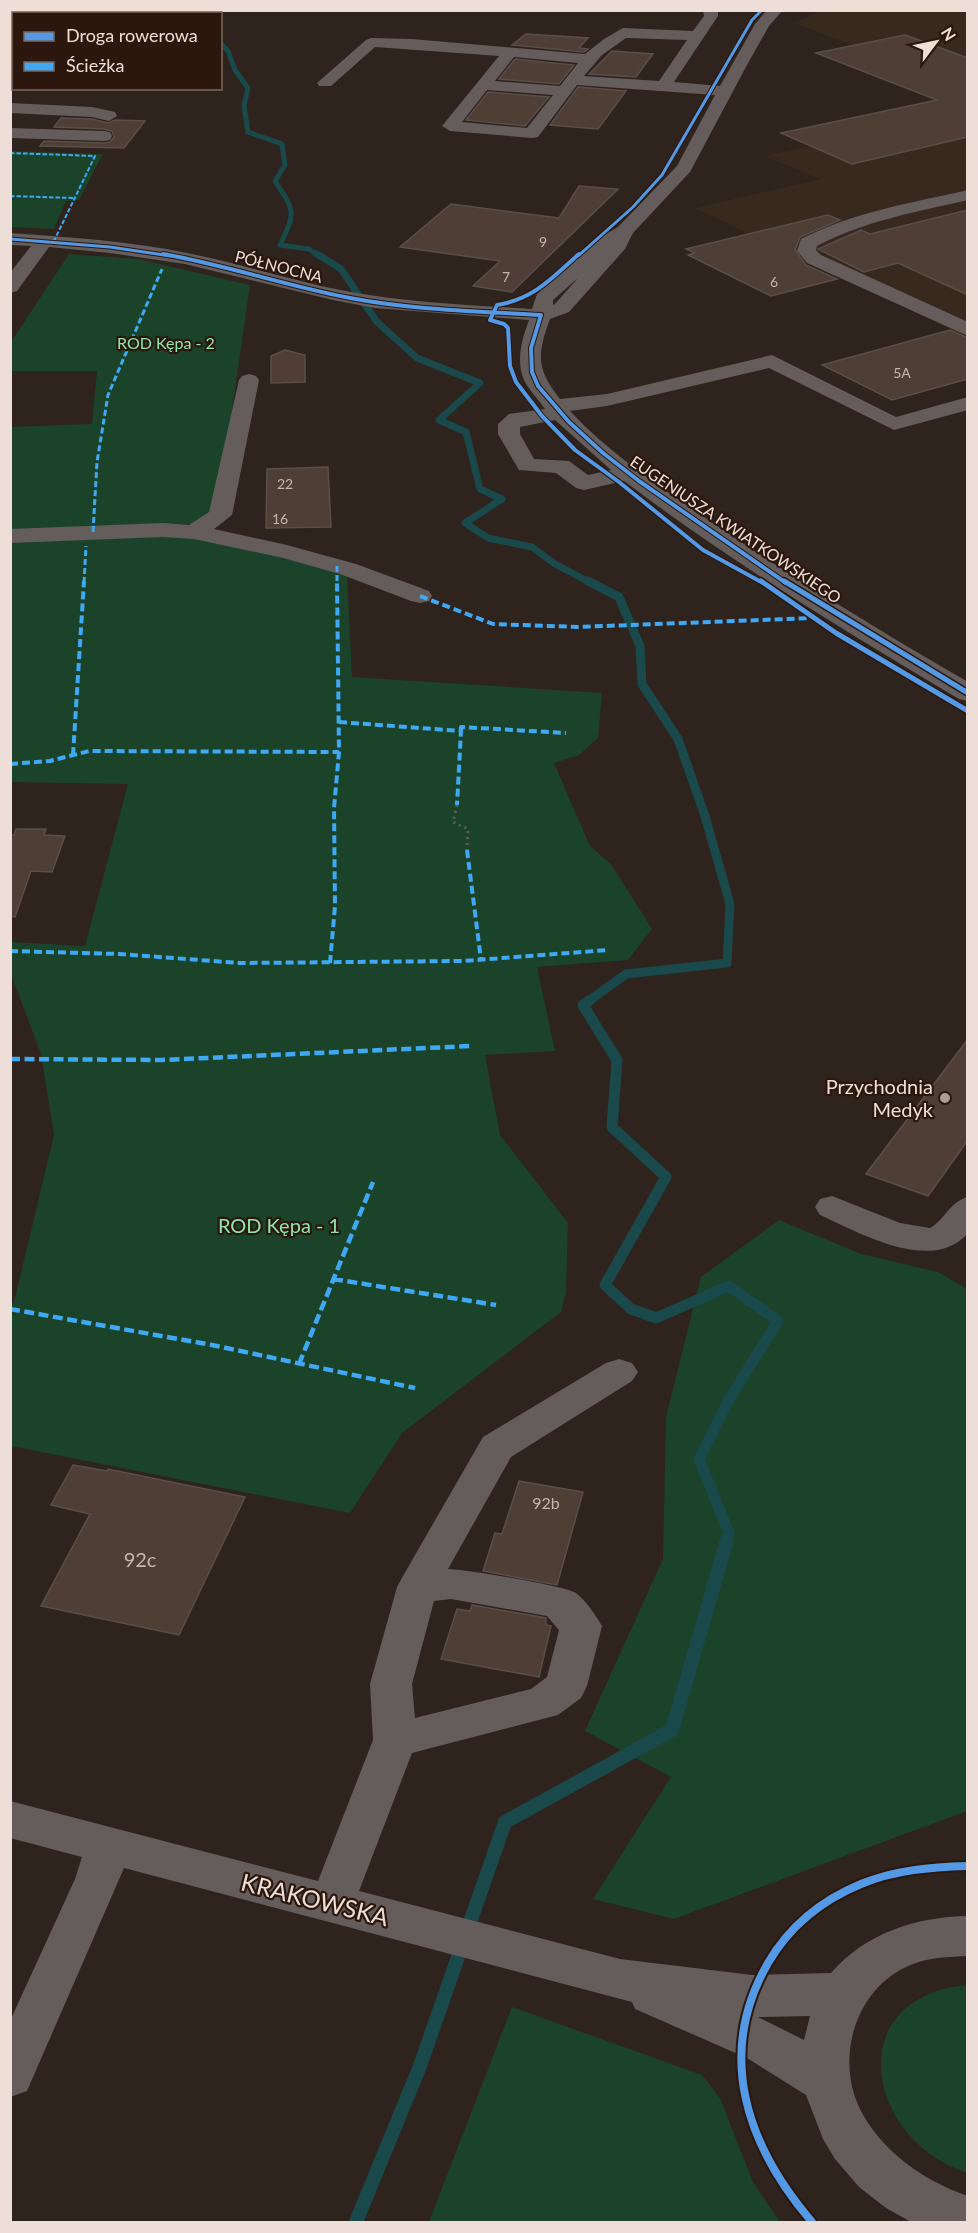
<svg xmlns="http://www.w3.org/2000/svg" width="978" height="2233" font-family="Lato,sans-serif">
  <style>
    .industrial { fill: #38291e }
    .green { fill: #1b432a }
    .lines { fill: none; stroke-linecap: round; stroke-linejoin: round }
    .stream-far4 { stroke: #19494a; stroke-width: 5 }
    .stream-far3 { stroke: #19494a; stroke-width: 7 }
    .stream-far2 { stroke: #19494a; stroke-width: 9 }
    .stream-far1 { stroke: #19494a; stroke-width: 11 }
    .stream { stroke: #19494a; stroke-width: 14 }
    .building { fill: #4e3e35; stroke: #594f4a; stroke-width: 1.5 }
    .path { stroke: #615a58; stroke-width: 3; stroke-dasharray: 2 4; stroke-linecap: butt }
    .minor { fill: #645d5c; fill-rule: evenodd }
    .quiet-far3 { stroke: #3fa9f5; stroke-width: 2; stroke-dasharray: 4.5 2; stroke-linecap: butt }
    .quiet-far2 { stroke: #3fa9f5; stroke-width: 3; stroke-dasharray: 6 3; stroke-linecap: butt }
    .quiet-far1 { stroke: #3fa9f5; stroke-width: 4; stroke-dasharray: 8 4; stroke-linecap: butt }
    .quiet { stroke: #3fa9f5; stroke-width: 4.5; stroke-dasharray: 10 4.5; stroke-linecap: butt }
    .cycleway-far3-casing { stroke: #2b170d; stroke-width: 5 }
    .cycleway-far2-casing { stroke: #2b170d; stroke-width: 6 }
    .cycleway-far1-casing { stroke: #2b170d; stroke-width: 8 }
    .cycleway-casing { stroke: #2b170d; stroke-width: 12 }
    .cycleway-far3 { stroke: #5399e6; stroke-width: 3 }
    .cycleway-far2 { stroke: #5399e6; stroke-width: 4 }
    .cycleway-far1 { stroke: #5399e6; stroke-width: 5 }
    .cycleway { stroke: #5399e6; stroke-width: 8 }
    .poi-dot { fill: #aa9d96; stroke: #2b170d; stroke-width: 2 }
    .labels { text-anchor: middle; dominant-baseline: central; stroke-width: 4.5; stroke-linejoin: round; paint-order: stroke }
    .far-number-label { font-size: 14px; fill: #c5b6ae }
    .far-street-label { font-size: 16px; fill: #edded7; stroke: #2b170d }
    .far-park-label { font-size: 16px; fill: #8be7ac; stroke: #2b170d }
    .number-label { font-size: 16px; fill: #c5b6ae }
    .poi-label { font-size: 20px; fill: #edded7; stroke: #2b170d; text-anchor: end }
    .park-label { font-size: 20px; fill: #8be7ac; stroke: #2b170d }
    .near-number-label { font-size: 20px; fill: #c5b6ae }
    .near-street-label { font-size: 24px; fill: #edded7; stroke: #2b170d }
  </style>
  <rect width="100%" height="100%" fill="#2e231d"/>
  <path class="industrial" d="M819 11H967V91L943 79 794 23Z
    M967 111V337L695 208 820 179 765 156Z"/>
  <path class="green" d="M11 151 103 154 79 200 66 201 54 229 11 227Z
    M69 254 138 259 250 285 218 508 197 524 11 531 10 427 92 424 97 371H11V342Z
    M182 535 347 573 352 677 602 693 598 738 579 755 554 763 590 846 611 864 652 929 628 960 537 967 555 1051 485 1055 500 1135 568 1223 566 1291 561 1312 402 1433 350 1513 11 1446 10 1308 15 1298 54 1135 41 1054 11 974V942L85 946 128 784 11 782V540Z
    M779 1220 861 1254 938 1272 967 1289V1811L674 1919 593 1899 671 1777 585 1731 663 1559 666 1417 701 1277Z
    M967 1985H968L967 2173C864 2139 841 1997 967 1985Z
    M512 2007 702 2075 720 2098 753 2182 780 2222H429Z"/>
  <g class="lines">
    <path class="stream-far4" d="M170 14 177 10
      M220 43 228 51 235 70 248 88 244 106 248 132 282 144 285 165 275 181C295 211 296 212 280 245L309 249 319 256"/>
    <path class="stream-far3" d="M317 254 341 269 377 322 417 358 480 383 439 420 466 432 480 489 502 499 465 523 488 538 532 547 555 564 591 583"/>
    <path class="stream-far2" d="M586 1003 626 974 727 963 730 904 705 816 678 739 642 684 640 646 619 597 588 581"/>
    <path class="stream-far1" d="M589 1001 583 1005 617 1060 612 1127 666 1177 605 1285 631 1309 656 1318 729 1286 778 1321 728 1401 699 1459 729 1533 727 1542"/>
    <path class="stream" d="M356 2222 420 2066 505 1822 672 1730 727 1540"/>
  </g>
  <path class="building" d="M526 34 588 38 579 48 588 49 584 52 512 45Z
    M905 35 968 58V137L852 164 781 133 937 100 816 53Z
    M612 51 653 54 636 77 589 74Z
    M515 59 574 65 559 84 499 79Z
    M578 87 626 91 598 129 550 125Z
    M488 92 549 97 525 126 466 120Z
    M61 118 92 119 108 123 115 120 145 121 124 148 40 146 44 141 104 143 110 142 114 137 112 131 104 129 54 127Z
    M579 186 618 189 512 292 473 286 500 261 400 247 451 204 559 218Z
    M968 210V295L898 263 864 272 818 249 861 230 870 234Z
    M828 215 840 220 800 237 795 250 806 265 837 279 771 296 688 255 695 253 686 249Z
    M950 330 968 338V379L892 400 822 365Z
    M285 350 305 355V382L271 383V356Z
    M328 467 331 527 266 528 267 469Z
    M16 829H46L44 835 65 836 52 872 31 871 15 917 10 916V835H14Z
    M968 1039V1140L928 1196 866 1174Z
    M73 1465 107 1471 108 1469 245 1497 179 1635 41 1606 90 1514 51 1505Z
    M519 1481 583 1492 557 1585 483 1571 495 1533 502 1534Z
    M472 1605 546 1618V1625L551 1626 539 1677 441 1659 457 1609 470 1611Z"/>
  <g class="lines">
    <path class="path" d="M457 805 453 822 468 829 467 850"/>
    <path class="minor" d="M703 10H718V16L674 82 720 86 755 24 767 10H783L769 26 747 65 690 172 633 233 625 249 569 312 550 319C537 355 536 369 560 399L607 394 772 355 896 417 968 397V410L894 430 769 368 607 406 570 411C608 452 656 484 701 515 788 575 877 629 968 682V701L959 699C844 631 730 561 624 481L584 490 576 488 556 473 519 470 498 434V424L509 414 545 409C539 400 530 391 525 382 515 362 522 339 529 320L375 308 333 300 185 264 110 253 49 247 17 291 10 293V273L31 246 10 245V233C69 237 129 241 187 253 242 264 296 282 351 292 411 303 472 305 532 309L537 294 604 235 618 227 677 166 715 95 577 85 538 137 532 138 450 131 442 126 499 56 375 47 331 86H319L317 83 366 40 371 38 412 39 585 54 604 39 623 28 693 31 704 16ZM626 38 687 40 659 81 584 76 602 55ZM514 57 578 63 560 86 495 81ZM487 90 553 95 527 128 462 122ZM578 278 555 304 553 305V300ZM555 420 611 470 588 475 569 461 534 459 520 434V427Z
      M10 62H14V72H10Z
      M10 103 92 107 115 112 117 116 109 121 92 117 10 113Z
      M10 128 104 131 110 132 112 136 110 140 104 141 10 138Z
      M968 190V200C916 212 864 221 817 246L816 250 821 255 968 322V336L807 263 797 251 801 239C854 212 911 203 968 190Z
      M249 374 256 376 259 380 232 515 214 529 287 545 356 564 429 591 432 596 429 601 420 603 411 601 340 574 283 558 194 539 163 537 10 543V529L163 523 189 525 209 512 239 380 242 376Z
      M832 1196 900 1223 930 1228C946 1219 949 1202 968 1197V1233C932 1275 858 1232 820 1215L815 1207 820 1199Z
      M619 1359 632 1363 638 1372 632 1381 511 1457 448 1569C464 1569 566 1586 576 1593 586 1601 595 1614 602 1626L587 1686 581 1698 558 1715 412 1753 359 1891 620 1959 752 1975 831 1973C866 1933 915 1917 968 1916V1956C950 1957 930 1957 913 1964 857 1985 834 2056 860 2109 881 2151 924 2181 968 2196V2222H911L886 2208 859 2187 835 2159 823 2139 806 2095 747 2058 635 2009 632 2002 124 1868 27 2091 10 2097V2021L75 1879 82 1857 10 1838V1801L318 1881 373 1740 370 1684 397 1587 403 1576 483 1437 606 1363ZM451 1599 547 1616 559 1630 547 1677 531 1689 415 1718 412 1684 434 1601ZM810 2016 804 2040 758 2017Z"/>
    <path class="quiet-far3" d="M10 153 95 156 54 241
      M10 196 73 198"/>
    <path class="quiet-far2" d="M93 532 97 462 108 395 162 269
      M337 566V583
      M84 583 86 546"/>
    <path class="quiet-far1" d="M420 596 493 624 578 627 813 618
      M339 722 461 731 457 805
      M461 731V727L566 733
      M73 755 84 581
      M10 764 50 761 89 751 339 752
      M467 850 481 960
      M10 951 119 954 240 963 463 961 608 950
      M330 963 335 906 334 808 339 752 337 581"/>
    <path class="quiet" d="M10 1059 162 1060 471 1046
      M333 1279 496 1305
      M10 1309 212 1345 415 1388
      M299 1364 373 1182"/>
    <g class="cycleway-far3-casing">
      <path id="cycleway-far3" d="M10 239 110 247 171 256
        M578 256 633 207 662 175 752 20 762 10"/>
    </g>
    <g class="cycleway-far2-casing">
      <path id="cycleway-far2" d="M163 254C226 265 287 286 350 298 413 310 477 311 541 315L531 348 532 372 538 386 569 422 603 453 639 481 786 583
        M579 254C552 278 534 299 497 305L490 320 504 324 508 328 510 366 516 382 542 416 575 450 619 482 703 550 763 583"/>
    </g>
    <g class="cycleway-far1-casing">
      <path id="cycleway-far1" d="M761 581 836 633 968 711
        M784 581 968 693"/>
    </g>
    <g class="cycleway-casing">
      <path id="cycleway" d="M812 2222C747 2146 715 2055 768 1963 789 1927 822 1900 861 1884 895 1870 931 1867 968 1866"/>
    </g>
    <use href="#cycleway-far3" class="cycleway-far3"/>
    <use href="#cycleway-far2" class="cycleway-far2"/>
    <use href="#cycleway-far1" class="cycleway-far1"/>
    <use href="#cycleway" class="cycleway"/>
  </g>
  <circle class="poi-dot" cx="945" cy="1098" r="6"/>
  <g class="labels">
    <g class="far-number-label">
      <text x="543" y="241">9</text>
      <text x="506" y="276">7</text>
      <text x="774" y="281">6</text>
      <text x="902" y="372">5A</text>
      <text x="285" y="483">22</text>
      <text x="280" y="518">16</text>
    </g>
    <g class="far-street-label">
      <text transform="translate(279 266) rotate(14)">PÓŁNOCNA</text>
      <text transform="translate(736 529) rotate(34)">EUGENIUSZA KWIATKOWSKIEGO</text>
    </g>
    <g class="far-park-label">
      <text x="166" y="342">ROD Kępa - 2</text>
    </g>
    <g class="number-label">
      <text x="546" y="1502">92b</text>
    </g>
    <g class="poi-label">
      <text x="933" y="1086">Przychodnia<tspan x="933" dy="23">Medyk</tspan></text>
    </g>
    <g class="park-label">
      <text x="279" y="1225">ROD Kępa - 1</text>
    </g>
    <g class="near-number-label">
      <text x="140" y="1559">92c</text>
    </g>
    <g class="near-street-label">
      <text transform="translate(315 1899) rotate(14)">KRAKOWSKA</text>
    </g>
  </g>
  <rect width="978" height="2233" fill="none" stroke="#edded7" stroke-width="24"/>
  <rect x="12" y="12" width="210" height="78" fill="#2b170d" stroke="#79675e" stroke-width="1.5"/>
  <rect x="24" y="32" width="30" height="9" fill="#5399e6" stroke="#79675e" stroke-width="1.5"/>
  <text x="66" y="42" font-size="18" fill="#edded7">Droga rowerowa</text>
  <rect x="24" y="62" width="30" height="9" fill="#3fa9f5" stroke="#79675e" stroke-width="1.5"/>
  <text x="66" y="72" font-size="18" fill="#edded7">Ścieżka</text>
  <g transform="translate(936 42) rotate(58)" stroke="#2b170d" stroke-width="4.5" paint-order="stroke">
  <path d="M0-4.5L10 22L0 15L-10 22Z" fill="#edded7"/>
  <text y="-9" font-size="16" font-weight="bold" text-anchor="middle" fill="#edded7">N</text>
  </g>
</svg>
